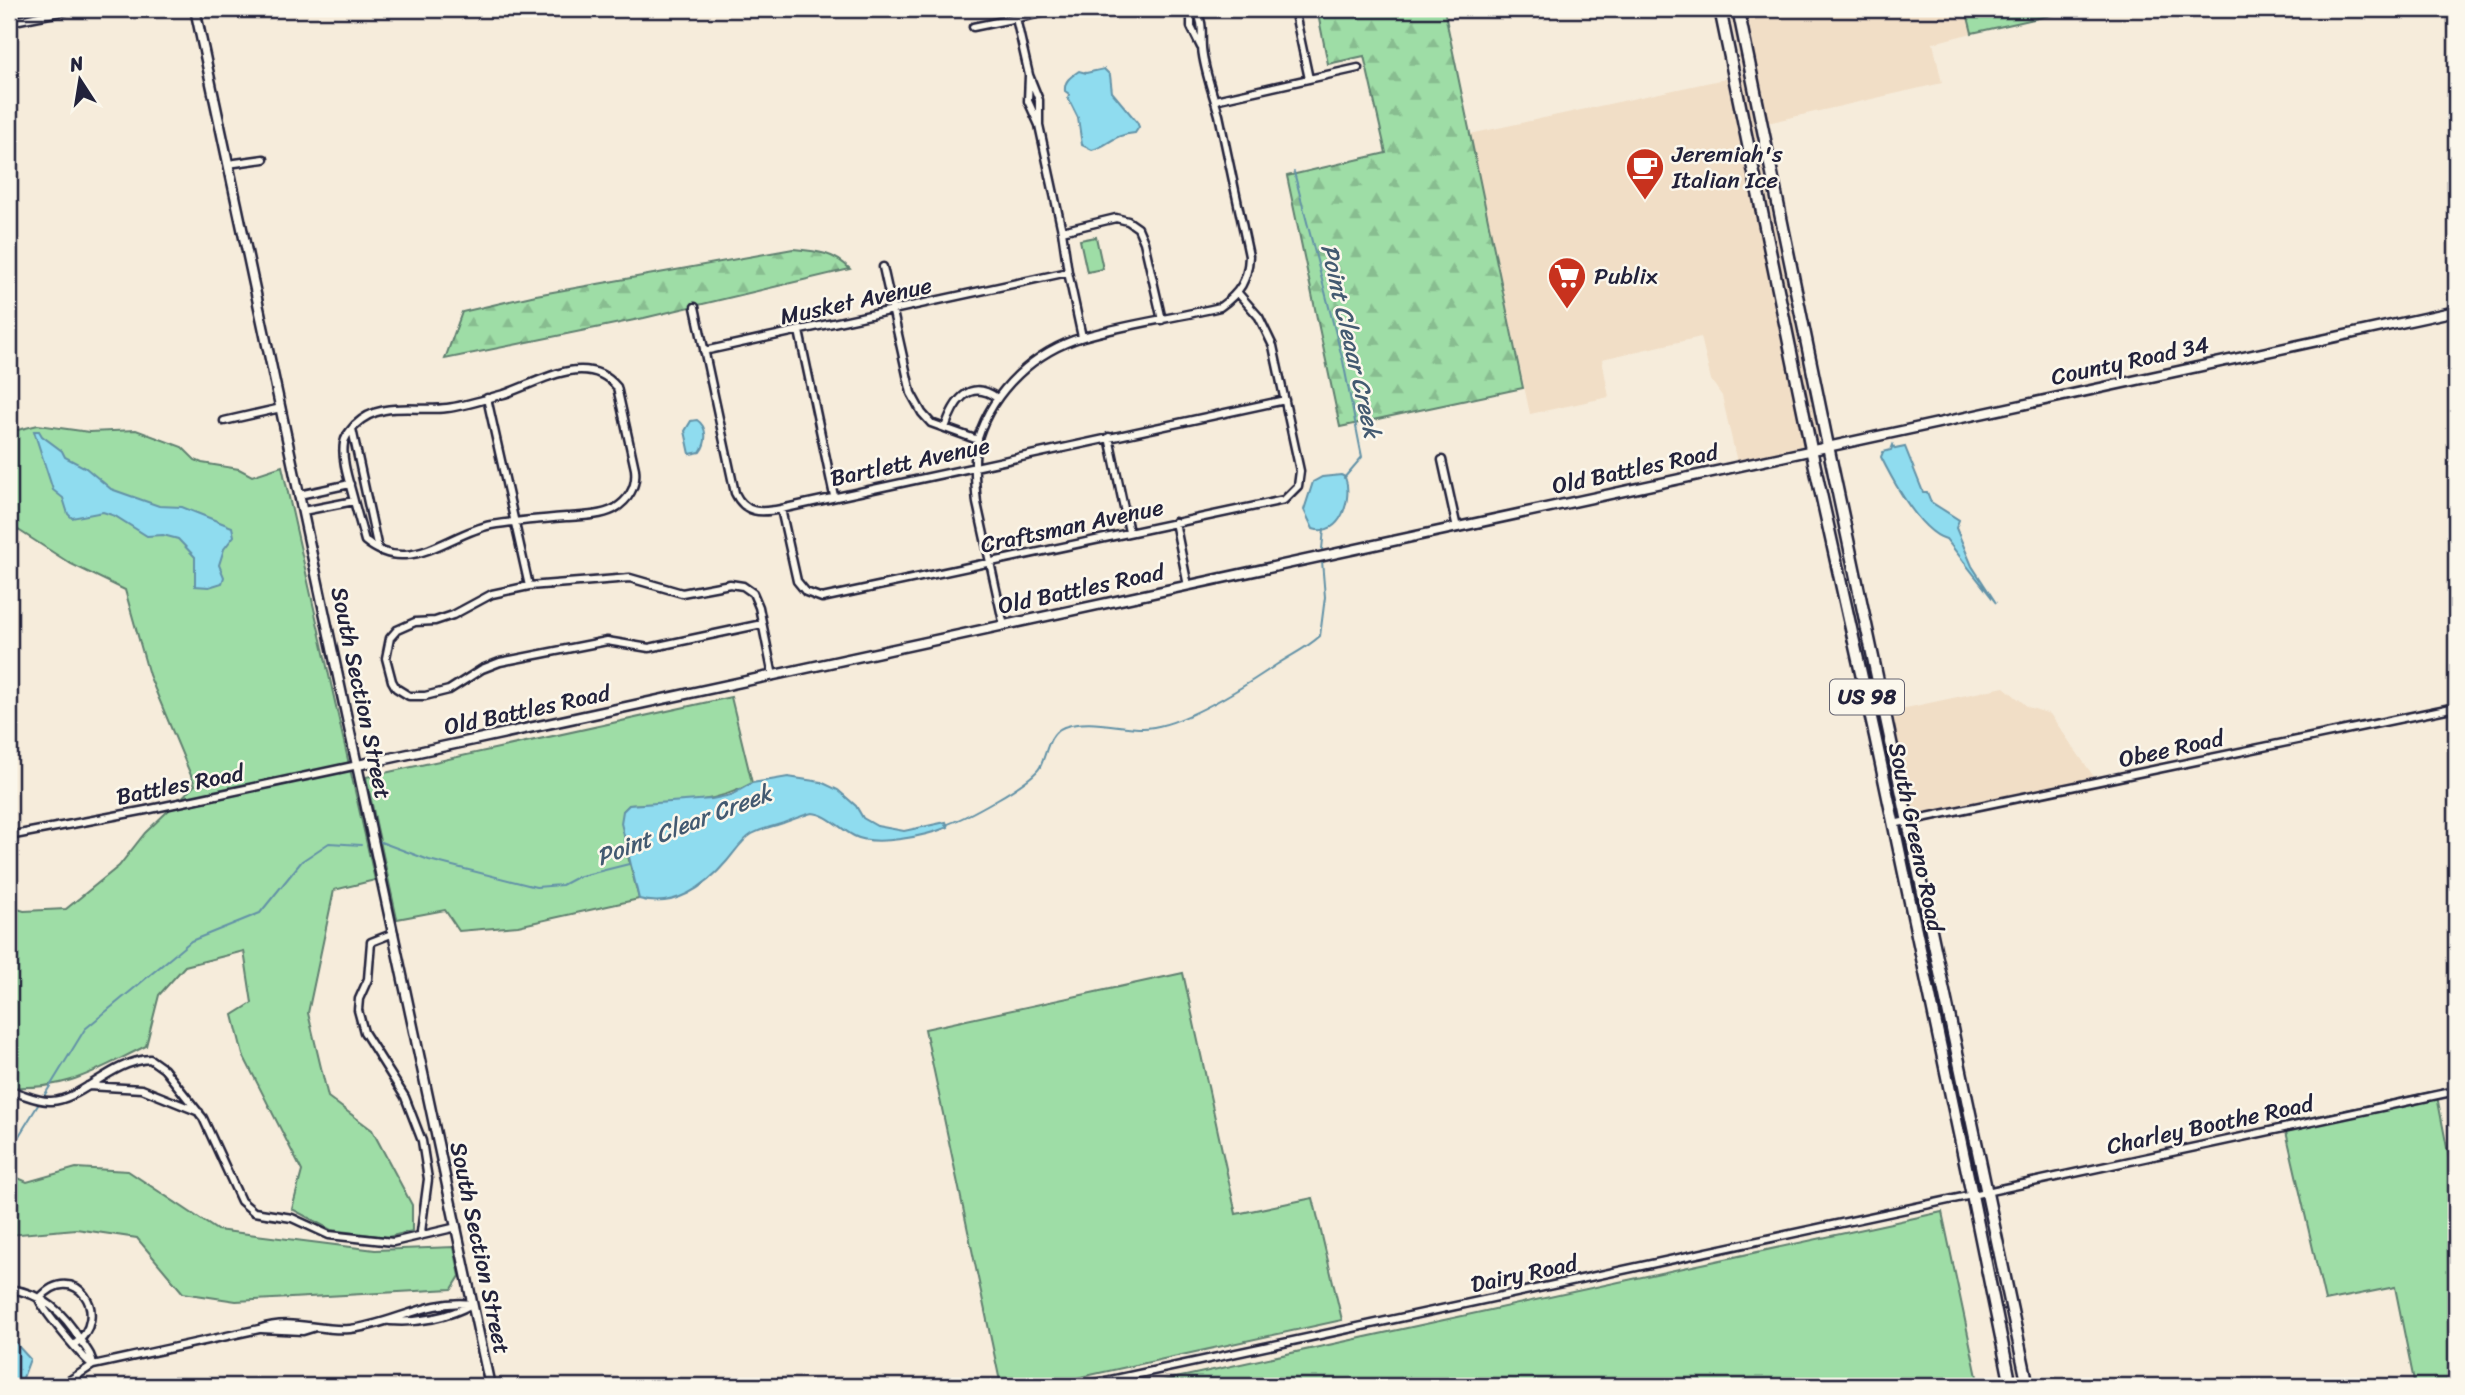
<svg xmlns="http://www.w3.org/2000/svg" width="2465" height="1395" font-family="Sriracha,sans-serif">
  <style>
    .built { fill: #f1dec6 }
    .green { fill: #9edda6; stroke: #608070; stroke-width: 2 }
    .forest { fill: url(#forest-firs); stroke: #608070; stroke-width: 2 }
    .water { fill: #8fdcef; stroke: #6392a7; stroke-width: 2 }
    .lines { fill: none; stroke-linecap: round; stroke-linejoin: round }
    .stream { stroke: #6392a7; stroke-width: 2 }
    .minor-casing { stroke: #22223b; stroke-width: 11 }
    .tertiary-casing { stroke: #22223b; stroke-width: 13 }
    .primary-casing { stroke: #22223b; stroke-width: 15 }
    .minor { stroke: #fbf7ec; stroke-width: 6 }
    .tertiary { stroke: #fbf7ec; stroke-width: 8 }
    .primary { stroke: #fbf7ec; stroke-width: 10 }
    .labels { text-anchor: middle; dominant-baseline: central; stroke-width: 5; stroke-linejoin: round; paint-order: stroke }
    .shield { fill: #fbf7ec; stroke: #636270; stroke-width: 2 }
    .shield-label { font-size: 21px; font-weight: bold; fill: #22223b }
    .poi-label { font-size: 23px; fill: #22223b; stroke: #fbf7ec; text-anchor: start }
    .street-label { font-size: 23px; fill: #22223b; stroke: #fbf7ec }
    .water-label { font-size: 24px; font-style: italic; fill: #435a71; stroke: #fbf7ec }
  </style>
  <defs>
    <pattern id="forest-firs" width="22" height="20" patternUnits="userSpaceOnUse" patternTransform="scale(1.75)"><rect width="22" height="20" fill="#9edda6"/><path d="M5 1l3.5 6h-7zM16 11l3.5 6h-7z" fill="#88bd90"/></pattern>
  </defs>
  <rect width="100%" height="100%" fill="#f6ecdb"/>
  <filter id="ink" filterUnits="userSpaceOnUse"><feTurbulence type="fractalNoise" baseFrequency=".0143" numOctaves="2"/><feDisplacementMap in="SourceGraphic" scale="14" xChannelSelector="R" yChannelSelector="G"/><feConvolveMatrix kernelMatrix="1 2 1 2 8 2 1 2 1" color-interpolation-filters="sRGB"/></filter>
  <g filter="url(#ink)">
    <path class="built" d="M1729 9H1966L1972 33 1933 43 1942 83 1754 126 1819 441 1737 462 1722 396 1711 380 1701 337 1602 359 1609 397 1530 414 1470 134 1743 75Z
      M2004 687 2028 707 2050 714 2101 787 1915 825 1892 711Z"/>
    <path class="green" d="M1966 9H2078L1972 33Z
      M1096 237 1103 269 1087 272 1080 240Z
      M38 425 89 432 136 430 182 447 195 460 202 463 239 469 252 476 282 466 375 880 334 890 308 1013 328 1097 372 1130 412 1205V1231L388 1237 331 1230 292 1209 302 1171 243 1055 233 1015 252 1003 244 951 185 966 159 995 146 1046C94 1071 68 1090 9 1087V874L11 907 24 911 66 909 119 866 145 833 195 785 149 675 125 590 71 564 9 524V432Z
      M731 697 752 783C713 805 672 803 629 805L623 811 627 852 639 899 518 926 459 931 445 910 397 919 366 777Z
      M1183 973 1236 1214 1313 1198 1342 1320 1040 1386H1001L925 1029Z
      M2436 1091 2456 1194V1386H2415L2395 1287 2325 1301 2284 1123Z
      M76 1168 128 1171 217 1230 375 1250 454 1247 460 1276 452 1289 236 1301 183 1293 137 1238 76 1229 9 1235V1174L27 1182Z
      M1942 1212 1979 1386H1139L1153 1383Z"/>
    <path class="forest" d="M1317 9H1444L1523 388 1340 427 1287 176 1386 153 1364 56 1328 64Z
      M793 249C815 251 834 252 850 269L644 318 445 359 462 312 536 295Z"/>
    <path class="water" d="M1104 69 1110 75 1112 92 1137 122 1139 127 1135 133C1111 135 1111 145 1092 150L1082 145 1078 118 1068 98 1069 94 1065 91C1064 81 1070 77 1079 71L1086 73Z
      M697 420C708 427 707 443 700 452L690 454 685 431 691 421Z
      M34 431H39L42 436 62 451 65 457 86 468 111 489 159 506 182 507 232 527 234 536 224 549 219 565 224 577 222 583 209 587 195 586V557L178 539 163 535 147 536 115 516 103 512 72 518 68 514 63 498 53 490Z
      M1893 445 1895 449 1905 447 1923 492H1927L1931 502 1959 520 1956 528 1972 566 1996 603 1946 539C1920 532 1893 481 1881 457L1883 452 1891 450Z
      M1341 475 1345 477C1353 497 1341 538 1313 529L1304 510 1313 482 1322 477Z
      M788 777 821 782 838 790 856 806 863 818 877 826 904 831 946 822 948 827C926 836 875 847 854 836 840 829 828 814 812 813 809 813 784 823 777 825 770 827 759 830 752 834 742 840 734 853 727 861 705 887 674 909 639 899L621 823 623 811 629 805 712 799 731 795 752 783Z
      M9 1310 13 1336 18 1346 30 1359 20 1386H9Z"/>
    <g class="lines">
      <path class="stream" d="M1294 172 1343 361 1362 457 1344 478
        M1322 549 1324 529
        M945 825C964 819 1031 783 1040 767 1047 754 1047 734 1064 727 1089 718 1118 728 1143 728 1180 728 1245 686 1276 665 1291 655 1307 648 1320 636L1325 597 1322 561
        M378 841 429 860 536 887 562 885 577 877 629 864
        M44 1096 85 1029 191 941 260 913 302 861 329 843 361 845
        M9 1152 38 1105"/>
      <g class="minor-casing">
        <path id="minor" d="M1191 9V27L1201 47
          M1294 9 1309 79
          M1016 18 1029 75
          M9 22 75 9
          M973 27 1061 9
          M1215 100 1358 68
          M228 164 264 159
          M1062 231 1116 218 1128 221 1138 228 1144 242 1162 320
          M883 267 911 393 922 413 931 423 978 440
          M1068 272 1082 337
          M695 307 735 493C745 514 761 513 781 509L1285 400
          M799 331 834 496
          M704 351 1068 272 1062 231 1039 125 1028 101 1029 75 1039 100V125
          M487 398 529 586 630 578 682 593 730 584 743 586 753 593 759 607 773 676
          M224 421 281 408
          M945 428C953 404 968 377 997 398
          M352 429 378 549
          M1109 437 1129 532
          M1442 460 1457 528
          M299 495 350 484
          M781 509 797 581 806 592 822 598 1284 500 1298 486 1300 471 1273 346 1259 317 1238 293
          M303 511 354 501 365 541C376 550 390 556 405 555 435 553 461 531 491 525 516 521 541 519 566 517 582 516 600 516 614 509 629 500 637 486 635 469L617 387C587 350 538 383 504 394 485 399 465 406 447 408 415 412 380 400 355 425 350 431 345 436 344 443 341 461 350 484 354 501
          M1175 522 1188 586
          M529 586 492 594 453 615 435 621 415 622 397 630 390 638 386 658 392 681 396 688 409 696H425L449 690 482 669 500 662 607 641 649 648 762 624
          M1004 626 977 503C975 484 973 456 978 438 993 390 1035 351 1083 337 1127 324 1175 318 1220 307 1240 293 1248 280 1249 256L1219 115C1213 93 1204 71 1202 48 1201 33 1204 23 1196 9
          M1893 824 2456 707
          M9 836 146 810 358 765
          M394 933 371 942 368 979 359 999 358 1010 364 1032 405 1097 422 1141 428 1179 421 1232 422 1235
          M88 1086 142 1089 199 1112
          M9 1091C23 1093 36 1102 51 1101 82 1100 111 1061 150 1059L164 1069 203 1118 241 1201 254 1212 292 1218 329 1235 393 1242 457 1227
          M9 1289C43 1293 64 1313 81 1341 87 1350 92 1355 93 1365
          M39 1299C74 1258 114 1315 74 1345
          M39 1299C42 1309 84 1360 93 1365
          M390 1321C417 1323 448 1318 472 1304
          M261 1329 303 1331 316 1327
          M61 1386 93 1365 259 1329C292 1317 318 1332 350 1329 392 1325 429 1298 472 1304
          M1083 1386 2456 1091"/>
      </g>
      <g class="tertiary-casing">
        <path id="tertiary" d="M195 9 490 1386
          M358 765 2456 311"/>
      </g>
      <g class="primary-casing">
        <path id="primary" d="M1720 9 1811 449 1875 736 1972 1195 2011 1386
          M1738 9 1828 446 2028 1386"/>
      </g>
      <use href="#minor" class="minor"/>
      <use href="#tertiary" class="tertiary"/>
      <use href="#primary" class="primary"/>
    </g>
  </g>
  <defs>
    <g id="cafe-pin" transform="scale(2.0125)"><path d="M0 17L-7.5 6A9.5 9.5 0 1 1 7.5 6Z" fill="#c8321e" stroke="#fbf7ec"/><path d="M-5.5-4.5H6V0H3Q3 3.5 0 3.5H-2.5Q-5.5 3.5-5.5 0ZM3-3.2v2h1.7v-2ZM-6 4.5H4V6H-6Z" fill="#fff"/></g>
    <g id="supermarket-pin" transform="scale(2.0125)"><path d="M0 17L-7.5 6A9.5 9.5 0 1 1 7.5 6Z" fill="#c8321e" stroke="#fbf7ec"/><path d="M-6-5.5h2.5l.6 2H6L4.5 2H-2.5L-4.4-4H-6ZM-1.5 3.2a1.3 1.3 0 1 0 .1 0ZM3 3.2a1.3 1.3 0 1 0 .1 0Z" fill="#fff"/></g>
  </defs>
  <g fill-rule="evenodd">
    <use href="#cafe-pin" x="1645" y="167"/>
    <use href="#supermarket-pin" x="1567" y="276"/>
  </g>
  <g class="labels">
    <rect class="shield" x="1830" y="679.5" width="74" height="35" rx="5"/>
    <g class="shield-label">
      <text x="1867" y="697">US 98</text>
    </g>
    <g class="poi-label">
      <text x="1672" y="154">Jeremiah's<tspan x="1672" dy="26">Italian Ice</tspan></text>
      <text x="1594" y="276">Publix</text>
    </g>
    <g class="street-label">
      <text transform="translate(856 301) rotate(-12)">Musket Avenue</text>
      <text transform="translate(2130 361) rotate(-12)">County Road 34</text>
      <text transform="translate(910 462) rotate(-12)">Bartlett Avenue</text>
      <text transform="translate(1635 469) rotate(-12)">Old Battles Road</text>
      <text transform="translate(1072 526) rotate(-12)">Craftsman Avenue</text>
      <text transform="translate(1081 589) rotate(-12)">Old Battles Road</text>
      <text transform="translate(361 693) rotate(78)">South Section Street</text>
      <text transform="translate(527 710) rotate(-12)">Old Battles Road</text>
      <text transform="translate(2171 749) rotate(-12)">Obee Road</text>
      <text transform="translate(180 785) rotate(-11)">Battles Road</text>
      <text transform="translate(1916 837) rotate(78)">South Greeno Road</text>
      <text transform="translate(2210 1125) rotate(-12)">Charley Boothe Road</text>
      <text transform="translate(480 1248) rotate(78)">South Section Street</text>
      <text transform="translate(1524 1274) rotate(-12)">Dairy Road</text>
    </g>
    <g class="water-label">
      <text transform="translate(1351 341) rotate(77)">Point Cleaar Creek</text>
      <text transform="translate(684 825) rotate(-21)">Point Clear Creek</text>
    </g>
  </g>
  <rect width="2465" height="1395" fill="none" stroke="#fbf7ec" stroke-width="35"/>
  <rect x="18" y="18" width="2430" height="1360" fill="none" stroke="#22223b" stroke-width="2.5" filter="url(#ink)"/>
  <g transform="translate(80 80) rotate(348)" stroke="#fbf7ec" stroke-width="5" paint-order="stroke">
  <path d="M0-5L12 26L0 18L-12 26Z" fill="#22223b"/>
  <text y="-10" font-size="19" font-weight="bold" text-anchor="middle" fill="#22223b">N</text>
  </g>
</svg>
